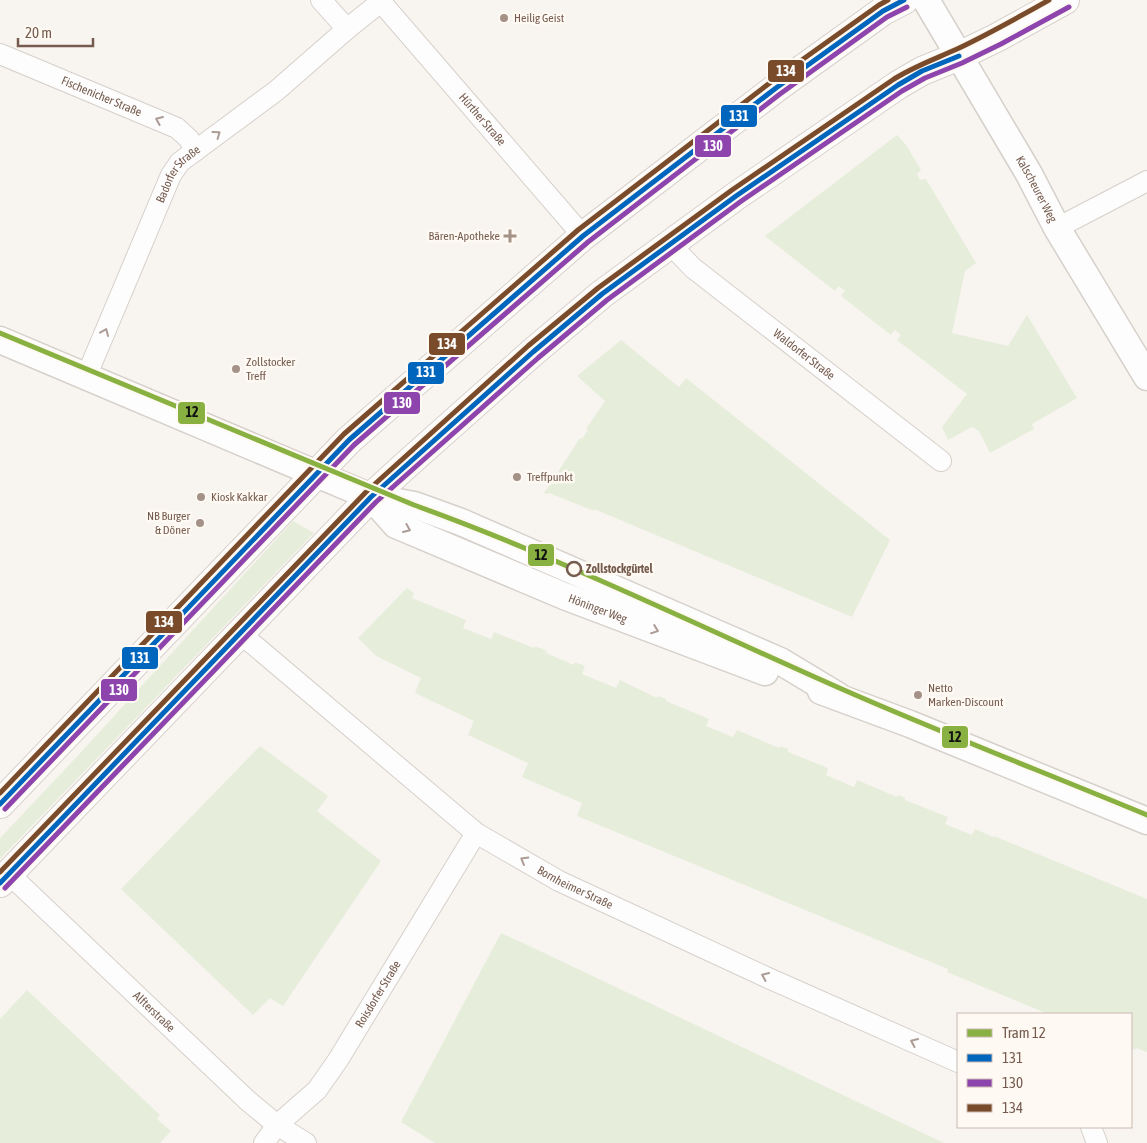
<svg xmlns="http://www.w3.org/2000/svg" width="1147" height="1143" font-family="'Asap Condensed',sans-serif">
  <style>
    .green { fill: #e6eedb }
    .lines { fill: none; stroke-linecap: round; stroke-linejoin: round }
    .minor-casing { stroke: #d6d0ca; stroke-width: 22 }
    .tertiary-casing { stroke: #d6d0ca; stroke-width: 29 }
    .secondary-casing { stroke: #d8d1cb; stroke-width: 30 }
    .minor { stroke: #fefdfd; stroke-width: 20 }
    .tertiary { stroke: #fefdfd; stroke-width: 26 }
    .secondary { stroke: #fefdfd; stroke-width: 28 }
    .bus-1-casing { stroke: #fef9f2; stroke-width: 9 }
    .bus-2-casing { stroke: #fef9f2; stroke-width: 9 }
    .bus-3-casing { stroke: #fef9f2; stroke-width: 9 }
    .bus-1 { stroke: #0065bd; stroke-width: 5 }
    .bus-2 { stroke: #8e44ad; stroke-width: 5 }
    .bus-3 { stroke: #7a4b2a; stroke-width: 5 }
    .tram-1-casing { stroke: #fef9f2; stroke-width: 9 }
    .tram-1 { stroke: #88b142; stroke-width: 5 }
    .oneway { stroke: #ac9c95 }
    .poi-dot { fill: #a49187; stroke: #fef9f2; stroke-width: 2 }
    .stop-dot { fill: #fef9f2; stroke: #765c4f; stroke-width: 2.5 }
    .labels { text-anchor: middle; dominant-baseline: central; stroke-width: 5; stroke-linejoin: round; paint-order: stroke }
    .poi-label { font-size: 12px; fill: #765c4f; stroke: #fef9f2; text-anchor: start }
    .street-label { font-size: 12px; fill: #765c4f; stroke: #fef9f2 }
    .stop-label { font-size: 12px; font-weight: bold; fill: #765c4f; stroke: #fef9f2; text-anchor: start }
    .line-badge { stroke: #fef9f2; stroke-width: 2 }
    .badge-label { font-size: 14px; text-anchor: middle; font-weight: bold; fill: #fff }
    .pale-badge-label { font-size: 14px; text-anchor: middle; font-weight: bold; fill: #111 }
  </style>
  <rect width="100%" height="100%" fill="#f8f4f0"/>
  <path class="green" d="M897 135 906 145 921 170 917 174 920 180 926 179 976 263 965 271 952 333 1008 346 1027 315 1077 398 1032 424 1034 429 990 453 979 431 972 427 948 440 942 427 967 394 897 340 901 335 895 330 891 335 841 296 845 291 839 286 835 291 765 236Z
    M621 340 679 387 686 378 890 540 852 617 594 509V511L549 493 548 494 544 493 551 483 554 484 558 476 556 475 580 438 582 439 588 430 586 429 605 401 577 376Z
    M293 521 314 533 0 859V838L71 763Z
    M407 588 414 593 412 598 466 620 463 628 491 639 494 632 534 648 535 646 547 651 546 653 574 665 575 662 585 666 582 674 616 688 620 680 657 698 658 696 666 699V701L709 719 706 726 733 737 737 730 779 748 780 746 788 749V752L828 768 826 775 854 787 857 780 897 797 899 795 905 798V800L948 817 945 824 972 835 975 829 993 837 994 836 1147 899V1052L1136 1048 1135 1050 1131 1048V1014H1048L947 972 948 969 577 816 582 803 522 777 528 763 468 735 474 721 415 693 421 678 376 656 358 638Z
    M260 746 328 796 317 811 381 861 283 1006 270 998 253 1015 121 889Z
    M501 933 521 942 944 1143H435L401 1122Z
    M27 990 160 1115 157 1119 171 1131 160 1143H0V1019Z"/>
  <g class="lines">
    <g class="minor-casing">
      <g id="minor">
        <path d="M321 0 347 29"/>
        <path id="s1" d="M381 2 583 236"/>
        <path id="s2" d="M0 54 177 128 189 139 195 151"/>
        <path d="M1057 228 1147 181"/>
        <path id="s3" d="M670 244 693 268 941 461"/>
        <path id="s4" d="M86 377 171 175 180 162 276 91 347 29 383 0"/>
        <path id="s5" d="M241 634 476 833 559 881 766 977 958 1062"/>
        <path id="s6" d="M9 874 247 1100 277 1125 306 1143"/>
        <path d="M1091 1127 1097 1143"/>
        <path id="s7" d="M264 1143 277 1125 317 1090 338 1060 476 833"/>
      </g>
    </g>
    <g class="tertiary-casing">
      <g id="tertiary">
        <path id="s8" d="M926 0 1029 174 1057 228 1147 377"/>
        <path d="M0 340 371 497 414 505 461 522 780 661 838 696"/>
        <path id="s9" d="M371 497 396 525 564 596 765 672"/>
        <path d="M821 691 910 724 1147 821"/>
      </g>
    </g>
    <g class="secondary-casing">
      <path id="secondary" d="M0 804 349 440 583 236 776 88 883 11 904 0
        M0 883 371 497 406 465 533 352 602 294 736 196 898 85 922 71 959 56 998 37 1065 0"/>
    </g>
    <use href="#minor" class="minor"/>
    <use href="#tertiary" class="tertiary"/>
    <use href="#secondary" class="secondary"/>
    <g class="bus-1-casing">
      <path id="bus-1" d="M0 804 349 440 583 236 776 88 883 11 904 0
        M0 883 371 497 533 352 602 294 736 196 898 85 922 71 959 56"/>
    </g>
    <g class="bus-2-casing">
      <path id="bus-2" d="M5 809 354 445 588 242 780 94 887 17 907 7
        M5 888 376 502 538 358 607 300 740 202 902 91 925 78 962 63 1001 44 1069 7"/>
    </g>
    <g class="bus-3-casing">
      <path id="bus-3" d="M0 793 344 434 578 230 771 82 879 5 888 0
        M0 872 366 492 528 346 598 288 732 190 894 79C915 66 935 59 957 49 989 34 1019 17 1049 0"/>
    </g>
    <use href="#bus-1" class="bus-1"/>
    <use href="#bus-2" class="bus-2"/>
    <use href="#bus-3" class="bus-3"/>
    <g class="tram-1-casing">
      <path id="tram-1" d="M0 333 414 505C561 558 701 627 844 690 944 734 1046 773 1147 815"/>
    </g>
    <use href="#tram-1" class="tram-1"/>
  </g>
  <defs><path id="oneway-chevron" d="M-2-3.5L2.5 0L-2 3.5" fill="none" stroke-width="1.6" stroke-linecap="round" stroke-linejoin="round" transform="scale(1.25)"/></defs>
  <g class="oneway">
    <use href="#oneway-chevron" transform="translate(159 120) rotate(-157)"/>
    <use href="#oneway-chevron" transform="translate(217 134) rotate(-36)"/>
    <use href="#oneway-chevron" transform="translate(105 332) rotate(-67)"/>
    <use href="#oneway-chevron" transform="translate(407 529) rotate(23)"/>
    <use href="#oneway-chevron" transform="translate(655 630) rotate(21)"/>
    <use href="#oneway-chevron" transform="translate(524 860) rotate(-150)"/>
    <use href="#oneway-chevron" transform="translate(765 976) rotate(-156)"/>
    <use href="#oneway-chevron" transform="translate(914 1042) rotate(-156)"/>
  </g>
  <g class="poi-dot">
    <circle cx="504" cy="18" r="5"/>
    <path d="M507.5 228.5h5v5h5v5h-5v5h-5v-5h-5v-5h5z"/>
    <circle cx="236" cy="369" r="5"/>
    <circle cx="517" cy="477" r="5"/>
    <circle cx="201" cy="497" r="5"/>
    <circle cx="200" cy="523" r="5"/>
    <circle cx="918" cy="695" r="5"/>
  </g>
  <circle class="stop-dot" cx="574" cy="569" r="7"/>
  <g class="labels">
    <g class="poi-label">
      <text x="514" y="18">Heilig Geist</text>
      <text x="500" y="236" text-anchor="end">Bären-Apotheke</text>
      <text x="246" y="362">Zollstocker<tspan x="246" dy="14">Treff</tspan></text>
      <text x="527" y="477">Treffpunkt</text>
      <text x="211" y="497">Kiosk Kakkar</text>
      <text x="190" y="516" text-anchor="end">NB Burger<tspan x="190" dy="14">&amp; Döner</tspan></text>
      <text x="928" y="688">Netto<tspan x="928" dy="14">Marken-Discount</tspan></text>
    </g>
    <g class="street-label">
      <text stroke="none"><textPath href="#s2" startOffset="110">Fischenicher Straße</textPath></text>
      <text stroke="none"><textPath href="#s1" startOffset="155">Hürther Straße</textPath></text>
      <text stroke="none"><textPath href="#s4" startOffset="224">Badorfer Straße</textPath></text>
      <text stroke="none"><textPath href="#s8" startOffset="219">Kalscheurer Weg</textPath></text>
      <text stroke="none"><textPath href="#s3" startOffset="174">Waldorfer Straße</textPath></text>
      <text stroke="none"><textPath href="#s9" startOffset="256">Höninger Weg</textPath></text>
      <text stroke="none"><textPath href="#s5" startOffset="421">Bornheimer Straße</textPath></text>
      <text stroke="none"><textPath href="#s7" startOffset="189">Roisdorfer Straße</textPath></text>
      <text stroke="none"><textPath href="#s6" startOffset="200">Alfterstraße</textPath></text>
    </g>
    <g class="stop-label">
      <text x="586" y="569">Zollstockgürtel</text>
    </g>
  </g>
  <g class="line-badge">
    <rect x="767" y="59" width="38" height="24" rx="5" fill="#7a4b2a"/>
    <rect x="720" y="104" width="38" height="24" rx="5" fill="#0065bd"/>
    <rect x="694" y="134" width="38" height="24" rx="5" fill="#8e44ad"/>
    <rect x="428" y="332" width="38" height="24" rx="5" fill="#7a4b2a"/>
    <rect x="407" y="361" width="38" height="24" rx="5" fill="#0065bd"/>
    <rect x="383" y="391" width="38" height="24" rx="5" fill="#8e44ad"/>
    <rect x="177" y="401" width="29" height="24" rx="5" fill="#88b142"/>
    <rect x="527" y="543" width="28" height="24" rx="5" fill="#88b142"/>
    <rect x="145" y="610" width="38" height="24" rx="5" fill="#7a4b2a"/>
    <rect x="121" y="646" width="38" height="24" rx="5" fill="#0065bd"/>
    <rect x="100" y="678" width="38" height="24" rx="5" fill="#8e44ad"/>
    <rect x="941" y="725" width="28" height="24" rx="5" fill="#88b142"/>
  </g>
  <g class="badge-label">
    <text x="786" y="76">134</text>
    <text x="739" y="121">131</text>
    <text x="713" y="151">130</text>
    <text x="447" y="349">134</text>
    <text x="426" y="377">131</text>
    <text x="402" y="408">130</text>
    <text x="164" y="627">134</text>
    <text x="140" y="663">131</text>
    <text x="119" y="695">130</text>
  </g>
  <g class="pale-badge-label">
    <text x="192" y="417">12</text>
    <text x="541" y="560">12</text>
    <text x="955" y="742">12</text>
  </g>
  <rect x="957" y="1013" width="175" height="115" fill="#fef9f2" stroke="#c8bab1"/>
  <rect x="967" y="1029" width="25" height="8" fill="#88b142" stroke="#c8bab1"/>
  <text x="1002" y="1038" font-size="15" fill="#765c4f">Tram 12</text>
  <rect x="967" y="1054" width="25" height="8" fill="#0065bd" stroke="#c8bab1"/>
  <text x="1002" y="1063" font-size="15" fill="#765c4f">131</text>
  <rect x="967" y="1079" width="25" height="8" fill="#8e44ad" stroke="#c8bab1"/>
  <text x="1002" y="1088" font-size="15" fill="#765c4f">130</text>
  <rect x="967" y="1104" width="25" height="8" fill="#7a4b2a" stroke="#c8bab1"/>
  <text x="1002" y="1113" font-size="15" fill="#765c4f">134</text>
  <path d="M18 38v8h75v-8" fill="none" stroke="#765c4f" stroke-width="2.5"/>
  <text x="25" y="38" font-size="15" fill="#765c4f" stroke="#fef9f2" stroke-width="4" paint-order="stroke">20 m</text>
</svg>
